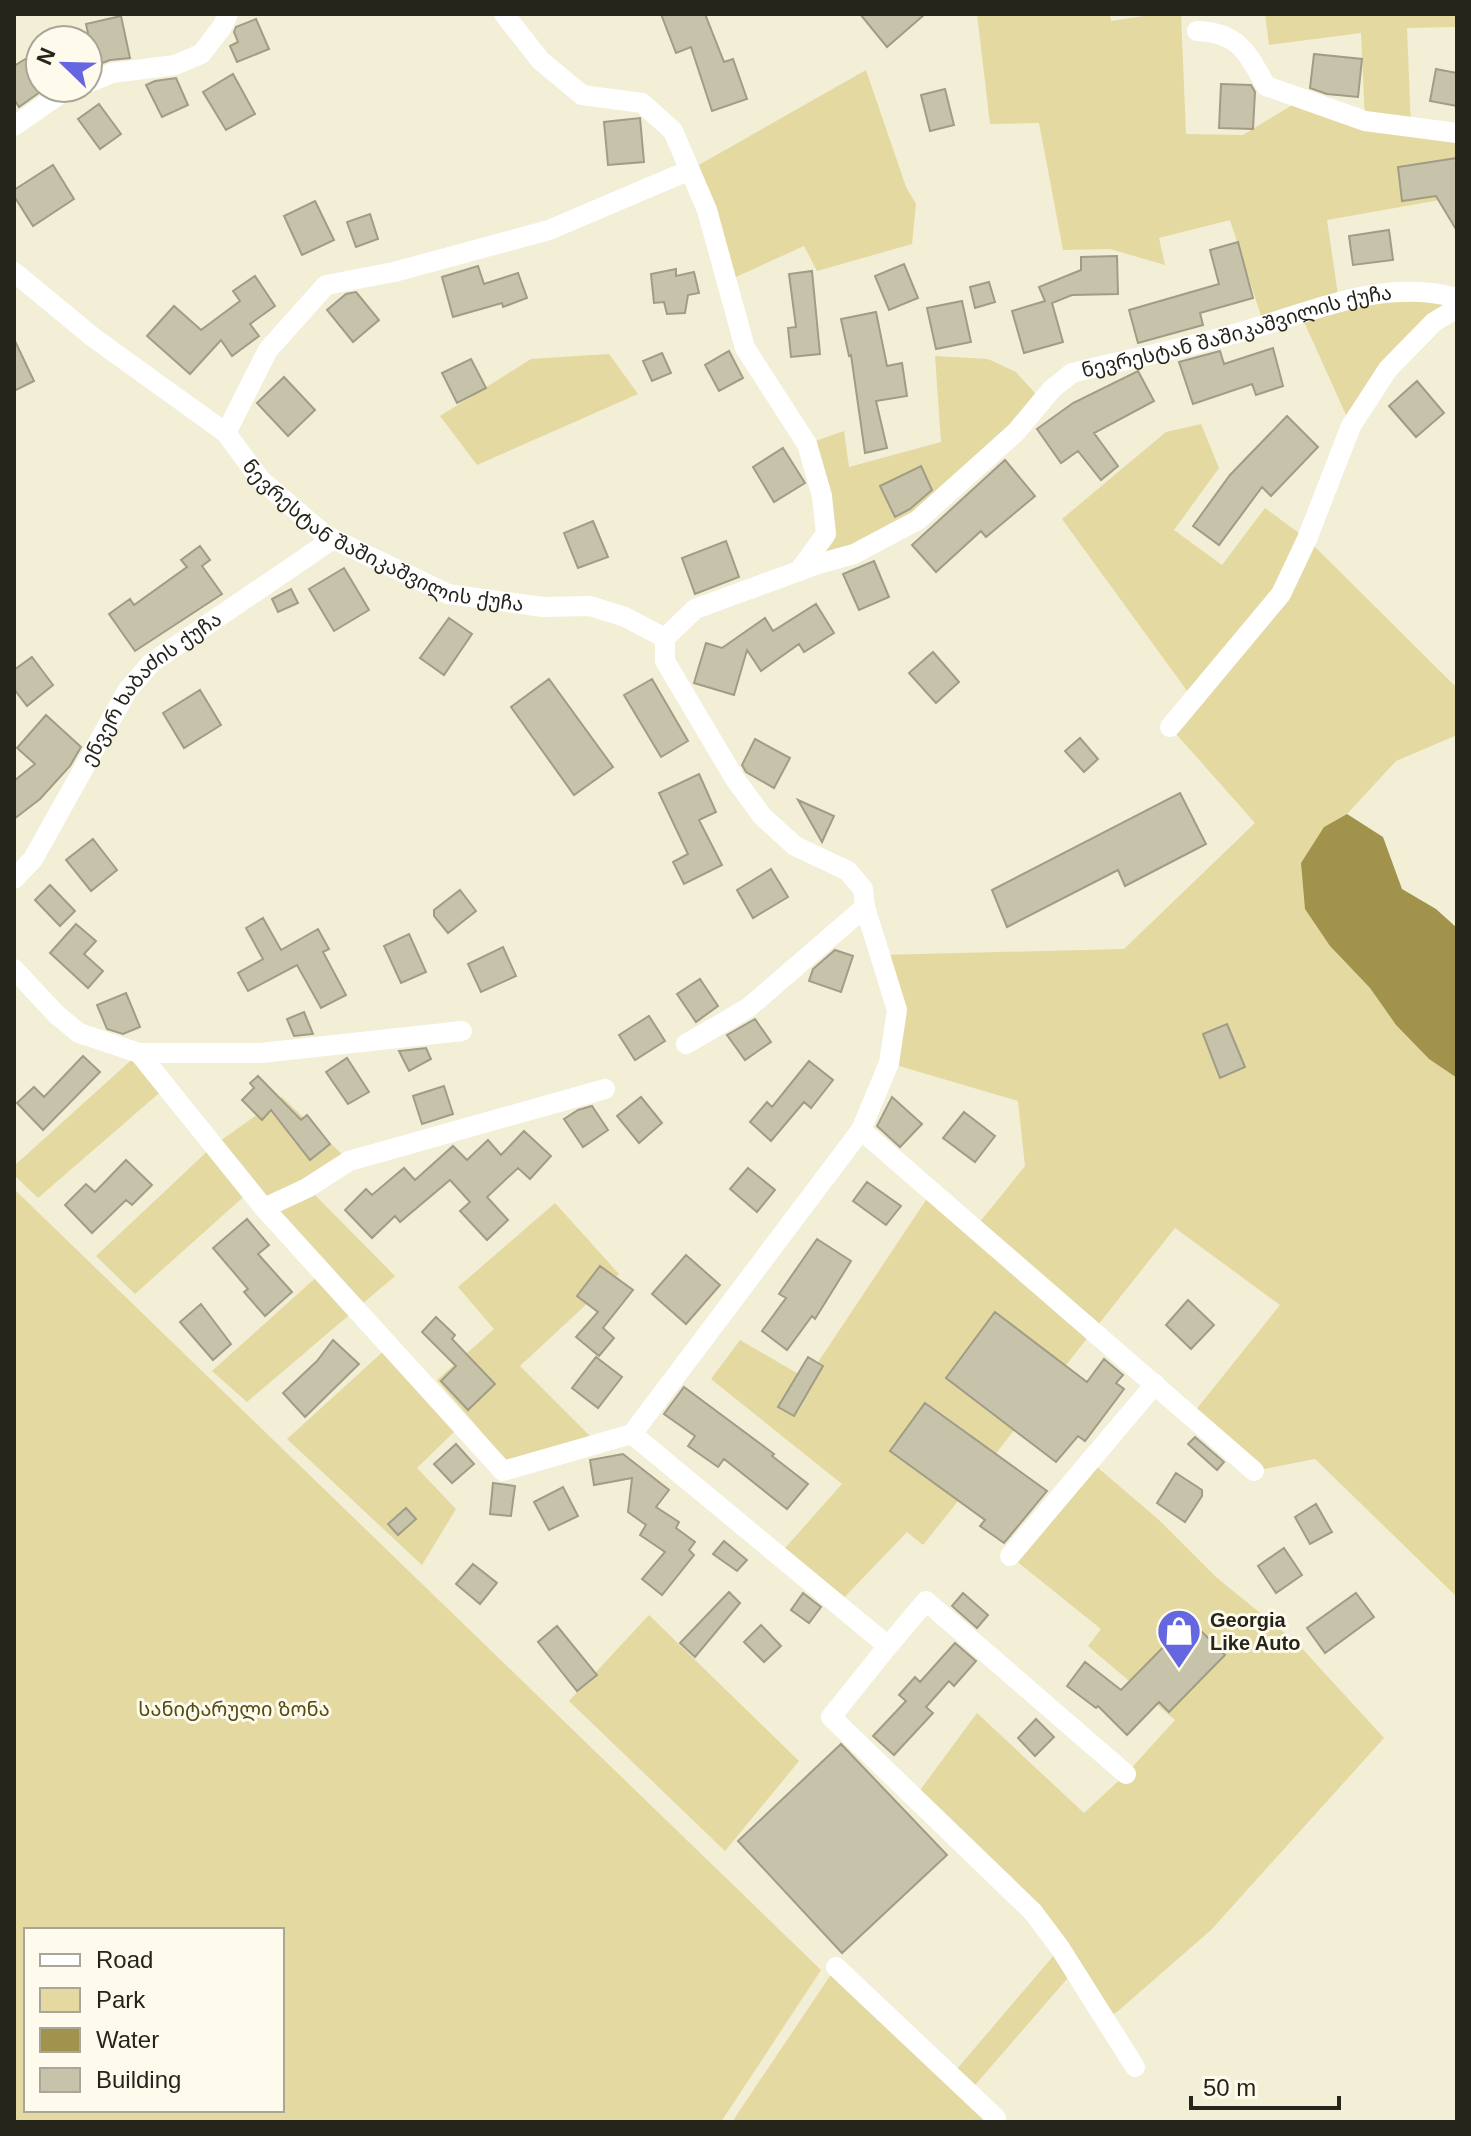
<svg xmlns="http://www.w3.org/2000/svg" width="1471" height="2136" font-family="Helvetica,'Noto Sans Georgian',sans-serif">
  <style>
    .green { fill: #e4d9a1; fill-rule: evenodd }
    .water { fill: #a1934c }
    .building { fill: #c7c3ab; stroke: #a19c86; stroke-width: 2 }
    .lines { fill: none; stroke-linecap: round; stroke-linejoin: round }
    .minor { stroke: #fff; stroke-width: 20 }
    .labels { text-anchor: middle; dominant-baseline: central; stroke-width: 6; stroke-linejoin: round; paint-order: stroke }
    .street-label { font-size: 20px; fill: #26251c; stroke: #fefbed }
    .poi-label { font-size: 20px; font-weight: bold; fill: #26251c; stroke: #fefbed; text-anchor: start }
    .park-label { font-size: 20px; fill: #544a13; stroke: #fefbed }
  </style>
  <rect width="100%" height="100%" fill="#f3eed6"/>
  <path class="green" d="M977 14H1110L1111 21 1157 14H1181L1186 134 1243 135 1302 99 1365 120 1361 33 1269 45 1265 14H1457V27L1407 28 1411 128 1457 133V197L1327 220 1339 302 1457 298 1434 322 1351 426 1300 313 1264 325 1230 220 1159 238 1165 265 1110 249 1063 250 1039 123 990 124Z
    M866 70 906 187 916 204 912 244 817 271 804 246 727 281 690 170Z
    M609 354 638 394 477 465 440 416 531 359Z
    M935 356 988 359 1016 372 1042 401 918 520 818 564 826 533 807 444 844 431 849 467 941 442Z
    M1201 424 1219 468 1174 530 1222 565 1265 508 1307 539 1457 688V735L1396 761 1347 814 1324 827 1330 946 1370 988 1396 1025 1429 1059 1457 1078V1597L1315 1459 1254 1471 1191 1416 1280 1305 1175 1228 923 1545 907 1532 837 1605 778 1556 842 1484 711 1379 740 1340 807 1379 932 1191 975 1228 1025 1166 1018 1101 889 1063 897 1010 881 955 1124 949 1255 823 1170 727 1193 699 1062 519 1166 432Z
    M139 1053 165 1088 38 1198 14 1175V1166Z
    M282 1097 349 1161 308 1188 395 1276 247 1402 212 1371 321 1273 250 1191 135 1294 96 1256 213 1146Z
    M14 1189 821 1970 721 2122H14ZM26 1930H282V2110H26Z
    M555 1203 619 1274 520 1366 599 1445 509 1464 437 1380 494 1329 458 1287Z
    M387 1348 458 1428 417 1468 456 1509 422 1565 287 1439Z
    M1090 1461 1159 1520 1216 1577 1297 1643 1384 1738 1211 1930 1117 2012 1105 2019 1073 1972 969 2092 999 2122H732L836 1967 951 2076 1060 1948 915 1797 977 1713 1084 1813 1126 1774 1175 1720 1088 1646 1101 1629 1010 1556Z
    M649 1615 799 1761 725 1851 569 1701Z"/>
  <path class="water" d="M1347 814 1383 837 1402 889 1436 909 1457 928V1078L1429 1059 1396 1025 1370 988 1330 946 1305 909 1301 863 1324 827Z"/>
  <path class="building" d="M661 14H705L724 62 733 59 747 99 712 111 691 47 676 53Z
    M860 14H925L887 47Z
    M121 16 130 58 110 60 95 66 86 24Z
    M256 19 269 49 237 62 230 46 238 42 234 32 236 27Z
    M40 50V92L19 107 14 99V66Z
    M1314 54 1362 59 1358 97 1327 94 1310 88Z
    M1436 69 1457 73V106L1430 101Z
    M233 74 255 114 226 130 203 92Z
    M176 78 188 105 162 117 146 85 155 81Z
    M1221 84 1251 85 1255 92 1253 129 1219 128Z
    M945 89 954 125 930 131 921 95Z
    M99 104 121 134 100 149 78 119Z
    M640 118 644 162 608 165 604 122Z
    M1457 158V231L1436 196 1402 201 1398 167Z
    M53 165 74 199 33 226 14 196V190Z
    M315 201 334 240 302 255 284 216Z
    M370 214 378 239 356 247 347 222Z
    M1389 230 1393 260 1353 265 1349 236Z
    M1238 242 1253 298 1200 313 1203 325 1138 343 1129 310 1219 284 1210 250Z
    M1117 256 1118 294 1072 295 1052 303 1063 342 1024 353 1012 311 1045 301 1039 287 1081 270V257Z
    M904 264 918 298 889 310 875 276Z
    M478 266 484 284 518 273 527 298 503 307 502 303 453 317 442 277Z
    M676 269V276L694 272 699 293 688 295 685 313 667 314 664 302 654 303 651 274Z
    M812 271 820 354 791 357 788 328 796 327 789 274Z
    M255 276 275 306 250 324 259 336 232 356 221 340 190 374 147 336 174 306 201 330 240 301 233 291Z
    M989 282 995 302 975 308 970 287Z
    M356 292 379 320 353 342 327 310 346 294Z
    M962 301 971 342 936 349 927 308Z
    M876 312 887 366 902 363 907 396 876 401 887 448 865 453 851 355 849 356 841 319Z
    M14 339 34 381 14 391Z
    M1273 348 1283 386 1256 395 1252 384 1193 404 1179 362 1220 351 1224 364Z
    M729 351 743 378 719 391 705 365Z
    M662 353 671 373 652 381 643 361Z
    M471 359 486 388 457 403 442 373Z
    M1138 371 1154 401 1094 433 1118 466 1101 480 1078 451 1061 463 1037 429 1073 403Z
    M284 377 315 410 288 436 257 403Z
    M1417 381 1444 413 1416 437 1389 406Z
    M1287 416 1318 447 1271 496 1262 487 1219 545 1193 526 1230 475Z
    M783 448 805 483 774 502 753 467Z
    M1005 460 1035 496 986 537 981 531 936 572 912 545Z
    M921 466 932 490 910 509 895 517 880 486Z
    M593 521 608 557 578 568 564 533Z
    M726 541 739 577 695 594 682 558Z
    M200 546 210 560 202 566 222 594 135 651 109 614 130 599 134 605 187 567 181 560Z
    M874 561 889 597 859 610 843 574Z
    M344 568 369 610 334 631 309 589Z
    M291 589 298 603 278 612 272 599Z
    M816 604 834 633 804 652 799 644 761 671 747 650 734 695 694 683 706 643 722 648 765 618 773 631Z
    M449 618 472 634 444 675 420 658Z
    M933 652 959 682 936 703 909 673Z
    M32 657 53 685 27 706 14 689V670Z
    M549 679 613 767 574 795 511 707Z
    M652 679 688 741 661 757 624 695Z
    M200 690 221 725 184 748 163 713Z
    M46 715 81 747 70 766 40 799 14 819V781L35 764 17 748Z
    M1080 738 1098 759 1084 772 1065 751Z
    M755 739 790 758 774 788 746 772 742 765Z
    M699 774 716 812 699 820 722 865 684 884 673 862 688 854 659 793Z
    M1180 793 1206 844 1125 886 1118 870 1007 927 992 890Z
    M798 800 834 816 822 842Z
    M93 839 117 870 91 891 66 860Z
    M771 869 788 897 753 918 737 890Z
    M50 885 75 911 60 926 35 900Z
    M460 890 476 911 448 933 434 916V910Z
    M263 918 281 950 318 929 329 949 323 952 346 995 321 1008 297 965 248 991 238 973 263 959 246 928Z
    M76 924 96 941 84 954 103 971 88 988 50 953Z
    M409 934 426 972 401 983 384 946Z
    M503 947 516 976 481 992 468 964Z
    M835 950 853 956 841 992 809 981 813 969Z
    M700 979 718 1006 696 1022 677 994Z
    M126 993 140 1027 123 1034 107 1029 97 1005Z
    M304 1012 313 1034 294 1036 287 1019Z
    M649 1016 665 1041 635 1060 619 1035Z
    M755 1019 771 1042 745 1060 727 1035Z
    M1227 1024 1245 1067 1220 1078 1203 1034Z
    M426 1048 431 1059 409 1071 399 1051Z
    M83 1056 100 1072 43 1130 17 1103 34 1087 44 1097Z
    M347 1058 369 1092 348 1104 326 1072Z
    M809 1061 833 1080 811 1108 804 1102 771 1141 750 1122 767 1102 772 1107Z
    M258 1076 301 1120 307 1115 330 1144 310 1160 271 1110 262 1120 242 1100 254 1088 250 1083Z
    M444 1086 453 1114 422 1124 413 1096Z
    M641 1097 662 1123 639 1143 617 1116Z
    M892 1097 922 1124 900 1147 877 1126Z
    M592 1106 608 1130 583 1147 564 1119 578 1110Z
    M964 1112 995 1136 975 1162 943 1138Z
    M524 1131 551 1156 530 1179 518 1168 487 1197 508 1220 487 1240 460 1211 470 1202 450 1180 400 1222 395 1216 372 1238 345 1210 366 1189 372 1195 404 1168 415 1180 453 1146 467 1160 488 1140 501 1155Z
    M126 1160 152 1185 132 1205 126 1200 92 1233 65 1205 86 1184 95 1192Z
    M748 1168 775 1190 757 1212 730 1189Z
    M867 1182 901 1206 886 1225 853 1201Z
    M247 1219 269 1245 258 1254 292 1292 265 1316 244 1292 248 1289 213 1248Z
    M817 1239 851 1261 815 1319 812 1316 787 1350 762 1331 786 1298 779 1294Z
    M686 1255 720 1285 686 1324 652 1294Z
    M600 1266 633 1290 603 1328 614 1338 599 1356 576 1337 598 1312 577 1296Z
    M1188 1300 1214 1325 1191 1349 1166 1325Z
    M201 1304 231 1344 213 1360 180 1322Z
    M995 1312 1087 1382 1104 1359 1123 1375 1116 1383 1124 1389 1085 1441 1078 1436 1056 1462 946 1378Z
    M436 1317 455 1335 452 1339 495 1384 468 1410 441 1381 456 1366 422 1332Z
    M333 1340 359 1364 305 1417 283 1393 317 1361Z
    M596 1357 622 1377 598 1408 572 1388Z
    M808 1357 823 1366 794 1416 778 1407Z
    M684 1387 774 1454 772 1456 808 1484 787 1509 724 1459 718 1467 688 1446 695 1436 664 1414Z
    M925 1403 1047 1491 1004 1543 980 1526 985 1520 890 1451Z
    M1195 1437 1224 1462 1217 1470 1188 1444Z
    M456 1444 474 1464 452 1483 434 1464Z
    M623 1454 669 1490 656 1507 679 1522 676 1528 695 1542 689 1550 694 1555 662 1595 642 1579 665 1552 640 1535 646 1525 628 1512 632 1478 594 1485 590 1460Z
    M1176 1473 1202 1490V1496L1185 1522 1157 1503Z
    M493 1483 515 1486 511 1516 490 1514Z
    M563 1487 578 1516 549 1530 534 1502Z
    M1316 1504 1332 1532 1310 1544 1295 1517Z
    M406 1508 416 1519 398 1535 388 1524Z
    M724 1541 747 1560 737 1571 713 1554Z
    M1284 1548 1302 1575 1276 1593 1258 1566Z
    M473 1564 497 1583 480 1604 456 1584Z
    M729 1592 740 1603 695 1657 680 1643Z
    M803 1593 821 1607 809 1623 791 1610Z
    M963 1593 988 1615 977 1628 952 1606Z
    M1356 1593 1374 1617 1325 1653 1307 1628Z
    M1190 1620 1225 1655 1169 1712 1159 1702 1127 1735 1098 1706 1096 1708 1067 1686 1085 1662 1121 1690Z
    M761 1625 781 1646 764 1662 744 1642Z
    M557 1626 597 1675 577 1691 538 1642Z
    M955 1643 976 1661 954 1686 949 1681 926 1707 933 1713 894 1755 873 1736 906 1701 899 1695 915 1677 920 1682Z
    M1036 1719 1054 1737 1035 1756 1018 1738Z
    M841 1744 947 1855 842 1953 738 1841Z"/>
  <g class="lines">
    <g class="minor">
      <path d="M504 14 540 60 582 95 642 103 673 131 707 210 745 348 807 444 822 496 826 534 799 571"/>
      <path d="M1197 31C1239 32 1248 54 1266 86L1365 121 1457 133"/>
      <path d="M88 83 112 73 175 65 201 54 222 27 228 14"/>
      <path d="M14 126 63 92 74 88"/>
      <path id="s1" d="M14 272 94 338 226 433 260 479 325 535 448 594 543 607 590 606 625 617 665 638"/>
      <path d="M226 433 268 350 326 285 394 272 549 230 690 170"/>
      <path id="s2" d="M665 638 695 609 818 564 854 554 918 520 1016 432 1052 389 1072 373C1129 359 1187 348 1244 331 1315 311 1383 278 1457 298"/>
      <path d="M1170 727 1281 594 1307 539 1351 426 1388 369 1434 322 1457 308"/>
      <path id="s3" d="M14 879 33 859 127 691 151 663 333 539"/>
      <path d="M14 969 57 1015 79 1033 139 1053H261L462 1031"/>
      <path d="M686 1044 748 1008 865 907"/>
      <path d="M139 1053 264 1208 307 1188 349 1161 605 1089"/>
      <path d="M861 1130 1254 1471"/>
      <path d="M264 1208 503 1471 632 1434 861 1130 889 1063 897 1010 865 907 863 889 848 871 795 846 763 817 735 779 665 661V638"/>
      <path d="M632 1434 888 1646 926 1601 1126 1774"/>
      <path d="M1010 1556 1155 1384"/>
      <path d="M888 1646 831 1717 1033 1912 1060 1948 1135 2067"/>
      <path d="M836 1967 996 2118"/>
    </g>
  </g>
  <defs>
    <g id="shop-pin" transform="scale(2.3)"><path d="M0 17L-7.5 6A9.5 9.5 0 1 1 7.5 6Z" fill="#6467e0" stroke="#fefbed"/><path d="M-5-2.5h2.3a2.7 3.5 0 0 1 5.4 0H5L5.5 6h-11ZM-1.5-2.5h3a1.5 2.3 0 0 0-3 0Z" fill="#fff"/></g>
  </defs>
  <g fill-rule="evenodd">
    <use href="#shop-pin" x="1179" y="1631"/>
  </g>
  <g class="labels">
    <g class="street-label">
      <text stroke="none"><textPath href="#s2" startOffset="666">ნევრესტან შაშიკაშვილის ქუჩა</textPath></text>
      <text stroke="none"><textPath href="#s1" startOffset="462">ნევრესტან შაშიკაშვილის ქუჩა</textPath></text>
      <text stroke="none"><textPath href="#s3" startOffset="238">ენვერ ხაბაძის ქუჩა</textPath></text>
    </g>
    <g class="poi-label">
      <text x="1210" y="1620">Georgia<tspan x="1210" dy="23">Like Auto</tspan></text>
    </g>
    <g class="park-label">
      <text x="234" y="1709">სანიტარული ზონა</text>
    </g>
  </g>
  <rect width="1471" height="2136" fill="none" stroke="#26251c" stroke-width="32"/>
  <rect x="24" y="1928" width="260" height="184" fill="#fefbed" stroke="#a8a599" stroke-width="2"/>
  <rect x="40" y="1954" width="40" height="12" fill="#ffffff" stroke="#a8a599" stroke-width="2"/>
  <text x="96" y="1968" font-size="24" fill="#26251c">Road</text>
  <rect x="40" y="1988" width="40" height="24" fill="#e4d9a1" stroke="#a8a599" stroke-width="2"/>
  <text x="96" y="2008" font-size="24" fill="#26251c">Park</text>
  <rect x="40" y="2028" width="40" height="24" fill="#a1934c" stroke="#a8a599" stroke-width="2"/>
  <text x="96" y="2048" font-size="24" fill="#26251c">Water</text>
  <rect x="40" y="2068" width="40" height="24" fill="#c7c3ab" stroke="#a8a599" stroke-width="2"/>
  <text x="96" y="2088" font-size="24" fill="#26251c">Building</text>
  <g transform="translate(64 64) rotate(293)"><circle r="38" fill="#fefbed" stroke="#a8a599" stroke-width="2"/>
  <path d="M0-6L14 30L0 20L-14 30Z" fill="#6467e0"/>
  <text y="-12" font-size="22" font-weight="bold" text-anchor="middle" fill="#26251c">N</text>
  </g>
  <path d="M1191 2096v12h148v-12" fill="none" stroke="#26251c" stroke-width="4"/>
  <text x="1203" y="2096" font-size="24" fill="#26251c" stroke="#fefbed" stroke-width="6" paint-order="stroke">50 m</text>
</svg>
